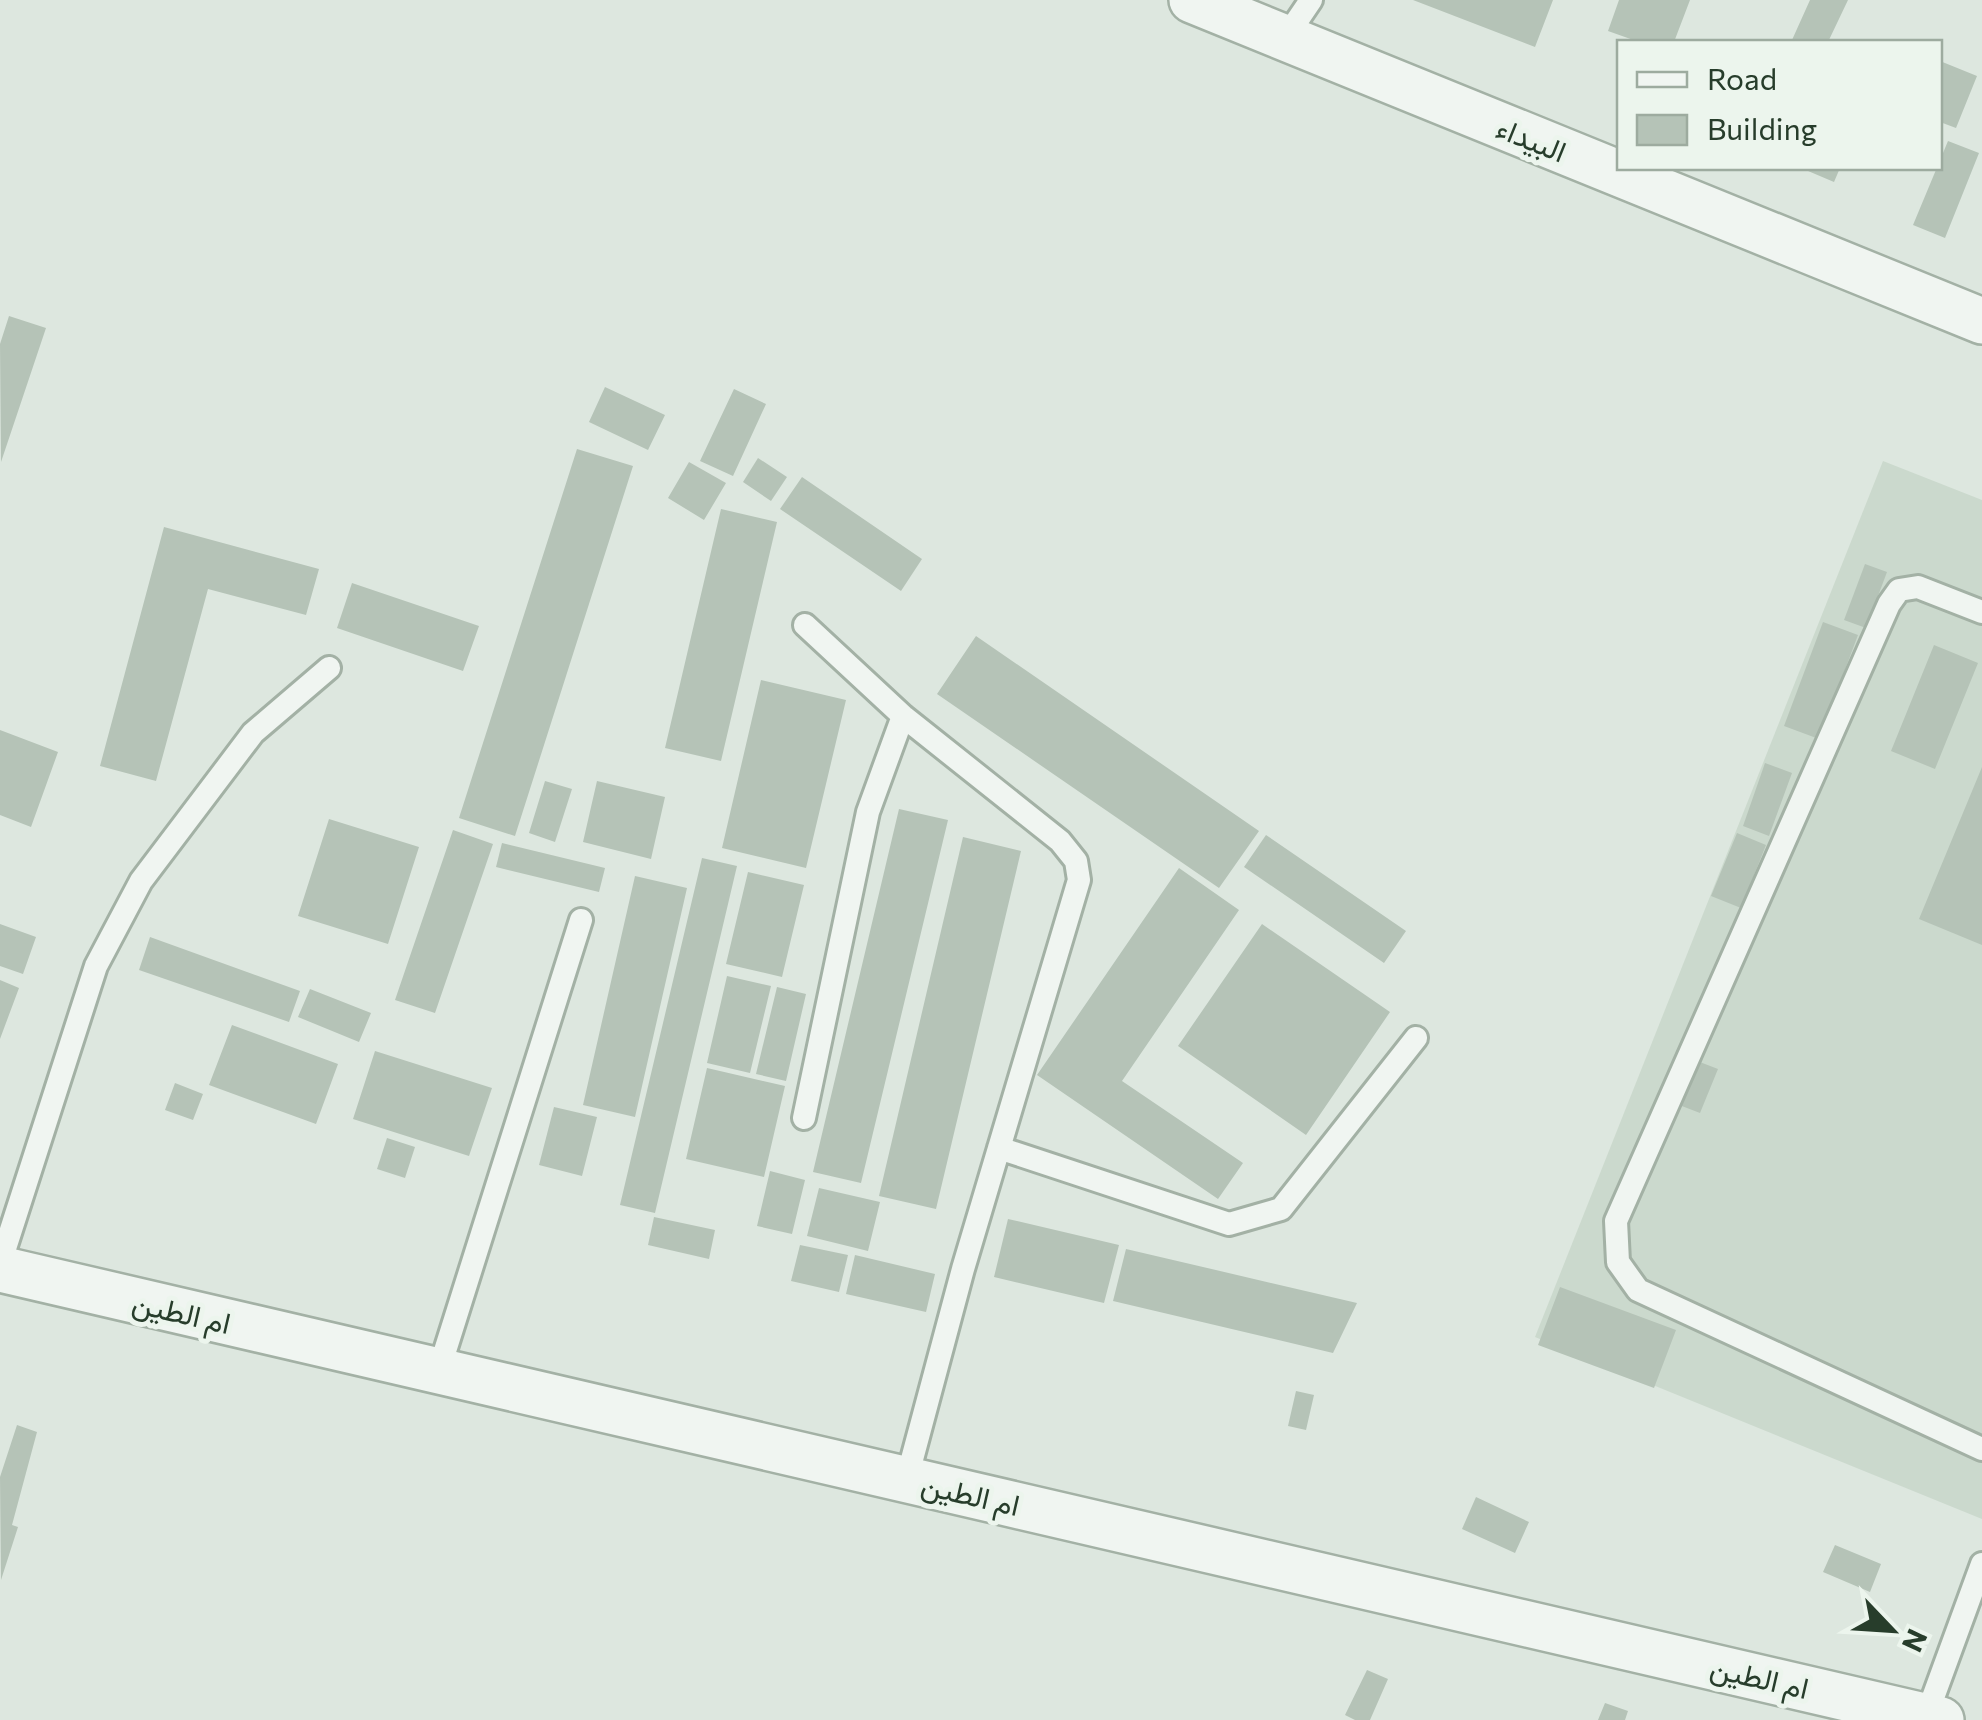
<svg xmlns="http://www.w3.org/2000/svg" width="1982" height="1720" font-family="Commissioner,Vazirmatn,sans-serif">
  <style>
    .built { fill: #cbd9cd }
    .building { fill: #b5c3b7 }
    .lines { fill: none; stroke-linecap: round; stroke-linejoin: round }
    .service-casing { stroke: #a3b1a5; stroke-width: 28 }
    .minor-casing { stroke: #a3b1a5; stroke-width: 50 }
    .service { stroke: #f0f5f1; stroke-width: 22 }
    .minor { stroke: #f0f5f1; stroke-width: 45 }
    .labels { text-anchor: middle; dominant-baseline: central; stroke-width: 10; stroke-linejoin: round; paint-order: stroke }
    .street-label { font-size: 30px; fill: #273d2b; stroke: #ecf5ed }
  </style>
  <rect width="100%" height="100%" fill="#dde7df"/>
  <path class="built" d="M1883 461 1982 500V1519L1535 1337Z"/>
  <path class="building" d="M1413 0H1553L1535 47Z
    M1619 0H1690L1674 42H1639L1608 31Z
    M1810 0H1848L1828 42 1792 40Z
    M1940 61 1977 76 1956 128 1940 122Z
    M1948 141 1979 153 1945 238 1913 225Z
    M1801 168H1840L1834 182Z
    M9 316 46 328 1 462 0 344Z
    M605 387 665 415 648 450 589 422Z
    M734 389 766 404 733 476 700 461Z
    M577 449 633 466 515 836 459 818Z
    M758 458 787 477 771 501 743 482Z
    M689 462 726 483 704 520 668 498Z
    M802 477 922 559 901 591 780 509Z
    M721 509 777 522 721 761 665 748Z
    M164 527 319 569 306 615 208 589 156 781 100 766Z
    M1865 564 1887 572 1866 628 1844 620Z
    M352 583 479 626 463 671 337 628Z
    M1823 622 1858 635 1819 739 1784 726Z
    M976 636 1259 831 1219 888 937 694Z
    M1934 645 1978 663 1935 769 1891 751Z
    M761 680 846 700 806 868 722 848Z
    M0 730 58 752 31 827 0 815Z
    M1765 763 1792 773 1769 836 1743 826Z
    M1982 767V945L1919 919Z
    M545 781 572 789 555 842 529 833Z
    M597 781 665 797 651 859 583 842Z
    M899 809 948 820 861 1183 813 1172Z
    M329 819 419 847 388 944 298 916Z
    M453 830 493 844 435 1013 395 1000Z
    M1737 833 1766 845 1741 908 1711 896Z
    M1266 835 1406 931 1384 963 1244 867Z
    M963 837 1021 851 936 1209 879 1196Z
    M502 843 605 868 599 892 496 867Z
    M702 858 737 866 655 1213 620 1205Z
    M1179 868 1239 910 1122 1081 1243 1163 1218 1199 1037 1075Z
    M748 872 804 885 782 977 726 964Z
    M635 876 687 888 635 1117 583 1105Z
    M0 924 36 937 23 974 0 966Z
    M1262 924 1390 1012 1306 1135 1178 1046Z
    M150 937 300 991 289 1022 139 970Z
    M727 976 771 986 750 1073 707 1063Z
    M0 980 19 988 0 1039Z
    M777 987 806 994 786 1081 756 1074Z
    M310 989 371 1013 359 1042 298 1017Z
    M232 1025 338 1064 316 1124 209 1085Z
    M375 1051 492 1088 469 1156 353 1119Z
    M1692 1059 1718 1069 1700 1113 1674 1103Z
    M707 1068 785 1086 764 1177 686 1159Z
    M175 1083 203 1094 193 1120 165 1110Z
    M554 1107 597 1117 582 1176 539 1165Z
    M387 1138 415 1147 405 1178 377 1169Z
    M770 1171 805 1180 792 1234 757 1226Z
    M819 1188 880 1202 868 1251 807 1236Z
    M654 1217 715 1230 709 1259 648 1245Z
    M1008 1219 1119 1245 1104 1303 994 1277Z
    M800 1245 848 1255 839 1292 791 1281Z
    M1126 1249 1357 1303 1333 1353 1113 1301Z
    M855 1255 935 1274 926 1312 846 1294Z
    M1560 1287 1676 1330 1654 1388 1538 1345Z
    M1296 1391 1314 1395 1306 1430 1288 1426Z
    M17 1425 37 1432 12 1525 18 1527 1 1580 0 1477Z
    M1476 1497 1529 1522 1515 1553 1462 1529Z
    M1835 1545 1881 1564 1870 1592 1823 1572Z
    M1367 1670 1388 1679 1370 1720H1355L1345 1715Z
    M1605 1703 1628 1711 1625 1720H1598Z"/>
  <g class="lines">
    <g class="service-casing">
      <path id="service" d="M1286 37 1311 0
        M1982 612 1918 587 1899 590 1889 604 1616 1221 1618 1262 1638 1290 1982 1449
        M805 625 903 716 1060 841 1076 861 1079 880 963 1269 907 1478
        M804 1118 868 812 903 716
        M999 1148 1229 1224 1281 1209 1416 1038
        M0 1264 96 966 141 881 253 733 329 668
        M439 1370 581 920
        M1927 1714 1982 1564"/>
    </g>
    <g class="minor-casing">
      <path id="minor" d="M1192 0 1982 321
        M0 1269 1941 1720"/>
    </g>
    <use href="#service" class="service"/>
    <use href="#minor" class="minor"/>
  </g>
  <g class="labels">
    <g class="street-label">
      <text transform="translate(1532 138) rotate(22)">البيداء</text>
      <text transform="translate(182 1311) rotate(13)">ام الطين</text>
      <text transform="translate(971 1493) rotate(13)">ام الطين</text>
      <text transform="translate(1760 1676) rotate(13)">ام الطين</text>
    </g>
  </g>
  <rect x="1617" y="40" width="325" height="130" fill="#ecf5ed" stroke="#9dab9f" stroke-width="2.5"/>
  <rect x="1637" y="72" width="50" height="15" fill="#f0f5f1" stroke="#9dab9f" stroke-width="2.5"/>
  <text x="1707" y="90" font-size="30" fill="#273d2b">Road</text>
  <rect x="1637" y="115" width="50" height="30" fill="#b5c3b7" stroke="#9dab9f" stroke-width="2.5"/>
  <text x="1707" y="140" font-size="30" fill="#273d2b">Building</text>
  <g transform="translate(1892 1630) rotate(115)" stroke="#ecf5ed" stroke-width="8" paint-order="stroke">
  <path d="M0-8L18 38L0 25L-18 38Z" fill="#273d2b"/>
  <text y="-15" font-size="28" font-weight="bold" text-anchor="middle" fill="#273d2b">N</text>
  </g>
</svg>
